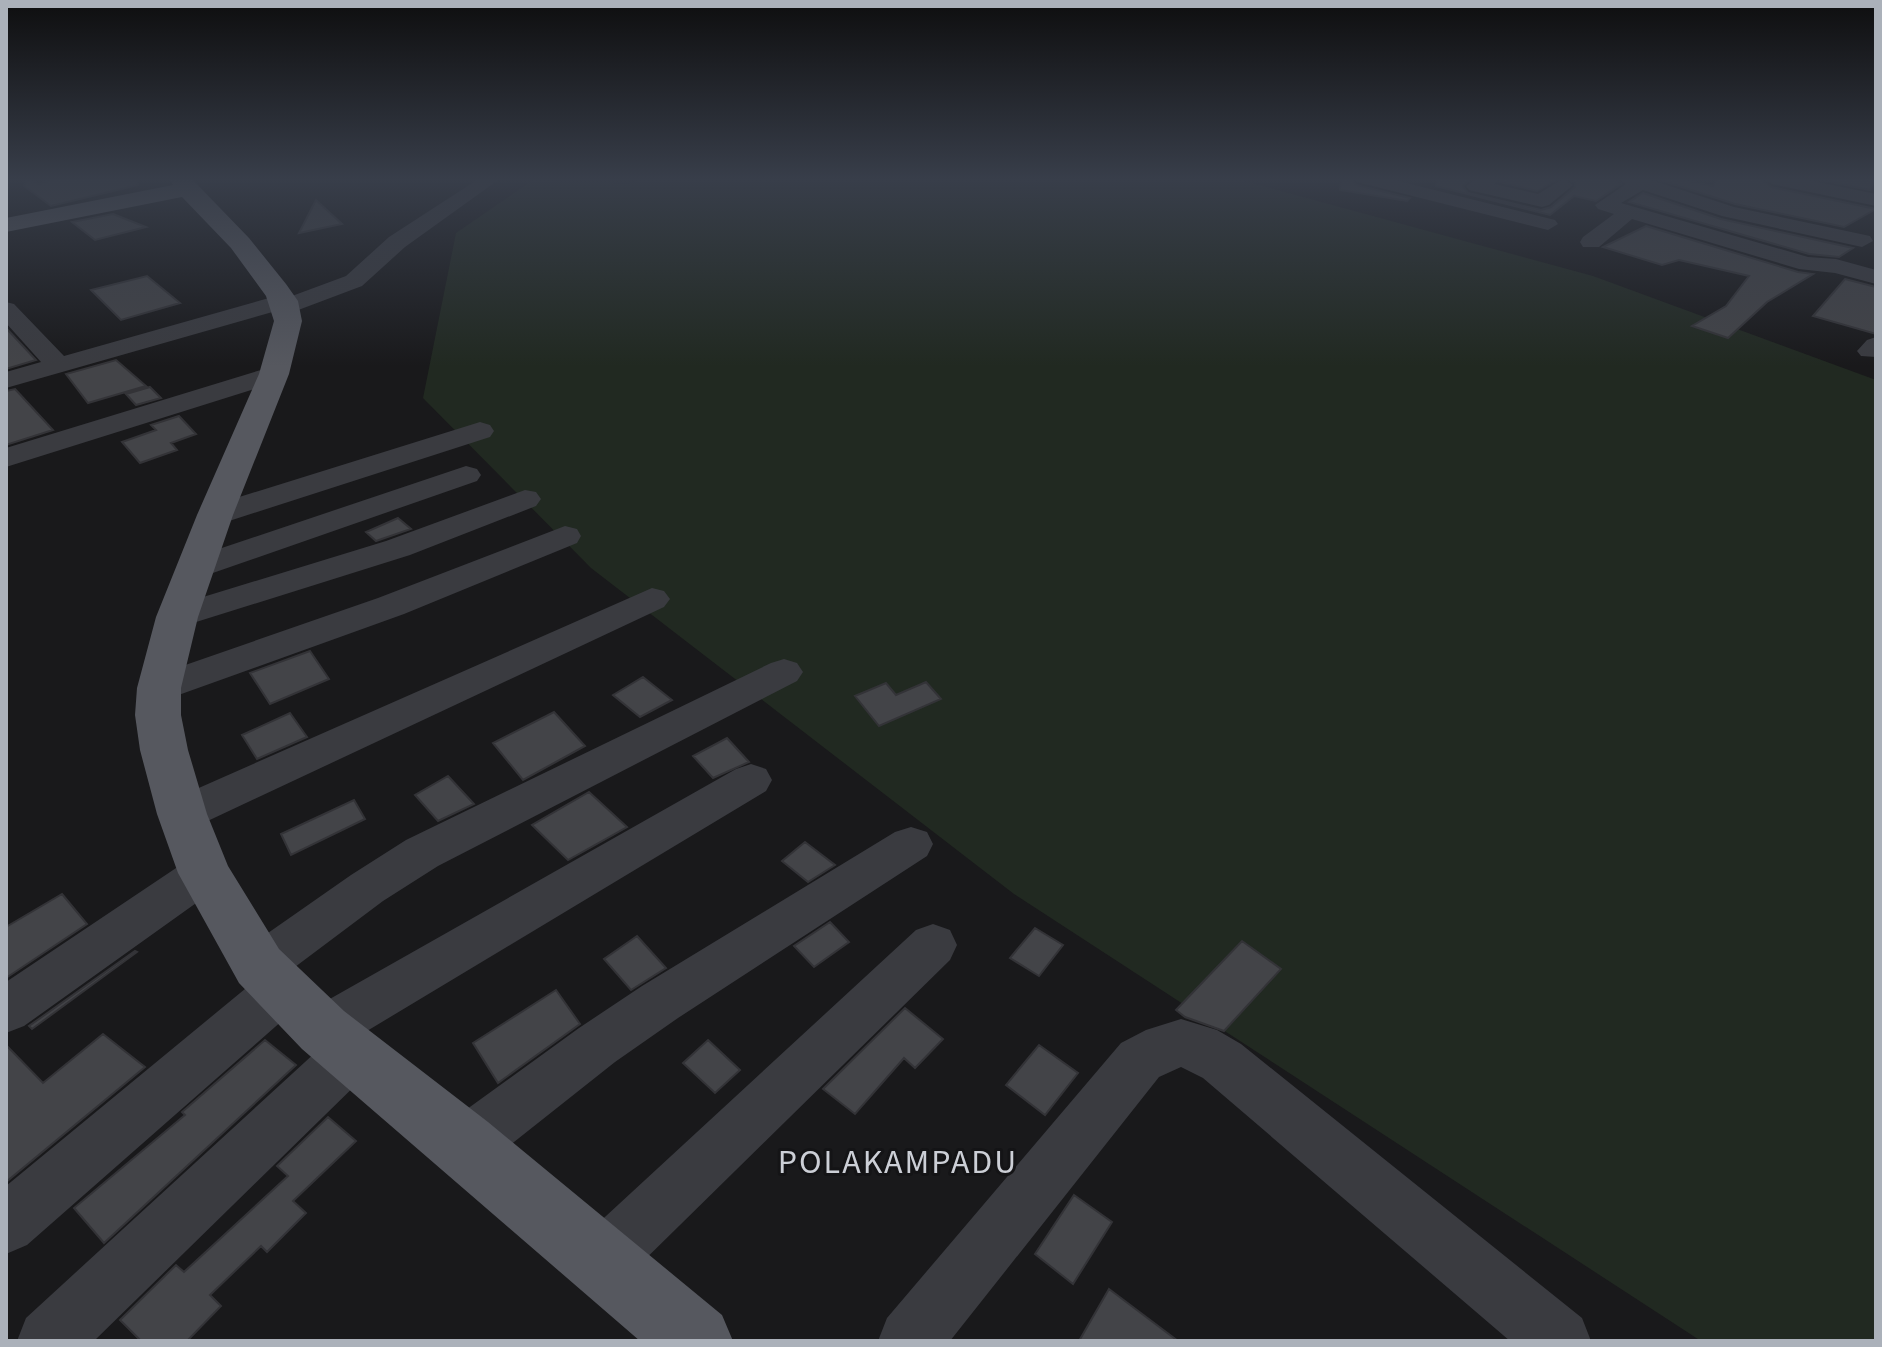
<svg xmlns="http://www.w3.org/2000/svg" width="1882" height="1347" font-family="'Source Sans 3',sans-serif">
  <style>
    .green { fill: #212921 }
    .building { fill: #434448; stroke: #333337; stroke-width: 2 }
    .lines { fill: none; stroke-linecap: round; stroke-linejoin: round }
    .minor { fill: #3a3b40; fill-rule: evenodd }
    .major { fill: #56585f; fill-rule: evenodd }
    .labels { text-anchor: middle; dominant-baseline: central; stroke-width: 6; stroke-linejoin: round; paint-order: stroke }
    .near-quarter-label { font-size: 34px; letter-spacing: 2px; fill: #cccfd6; stroke: #141416 }
  </style>
  <rect width="100%" height="100%" fill="#19191b"/>
  <path class="green" d="M644 178H1233L1593 276 1876 380V1341H1701L1014 894 591 568 423 398 456 233 533 180 628 184Z"/>
  <path class="building" d="M56 178H137L138 185 51 206 24 186 27 179 39 184Z
    M1341 178H1352L1356 185 1410 198 1407 201 1340 190Z
    M1437 178H1472L1463 186 1468 193 1541 210 1551 207 1575 187V182L1567 178H1615L1621 184 1596 201 1574 196 1550 215 1436 186Z
    M1503 178H1559L1537 191 1500 182Z
    M1654 178H1673L1713 186 1718 178H1760L1771 187 1876 209 1844 227 1735 204Z
    M1812 178H1875L1870 190Z
    M1643 193 1721 219 1853 248 1839 257 1809 254 1629 202Z
    M316 200 342 224 299 233Z
    M113 214 146 227 95 240 72 222Z
    M1646 226 1798 272 1813 274 1767 302 1728 338 1692 326 1726 306 1749 276 1679 260 1662 265 1603 247Z
    M147 276 180 303 121 320 91 290Z
    M1845 279 1876 287V334L1813 316Z
    M6 328 36 360 6 369Z
    M116 360 146 386 88 403 66 374Z
    M150 387 161 398 136 405 126 394Z
    M15 389 53 430 6 445V391Z
    M179 416 196 434 171 443 177 450 140 463 122 442 156 430 151 425Z
    M398 518 411 529 376 541 366 532Z
    M310 651 329 679 270 704 250 673Z
    M643 677 672 700 640 717 613 695Z
    M926 682 941 699 879 726 855 696 886 683 896 695Z
    M554 712 585 746 523 780 493 743Z
    M290 713 307 737 257 759 242 735Z
    M727 738 749 762 713 778 693 756Z
    M448 776 474 804 438 821 415 795Z
    M589 792 627 827 568 860 532 825Z
    M354 800 365 819 291 855 281 834Z
    M805 842 835 865 808 882 782 861Z
    M62 894 87 924 6 978V927Z
    M830 922 849 942 814 967 794 946Z
    M1035 928 1063 945 1039 976 1010 958Z
    M637 936 666 968 631 990 604 959Z
    M1242 941 1281 969 1224 1031 1185 1017 1176 1010Z
    M135 951 137 952 32 1029 29 1026Z
    M556 990 580 1024 498 1083 473 1043Z
    M905 1008 943 1039 915 1068 904 1058 855 1114 823 1089Z
    M103 1034 145 1067 6 1182V1045L43 1083Z
    M265 1040 296 1065 104 1243 74 1208 185 1115 182 1112Z
    M708 1040 740 1070 715 1093 683 1063Z
    M1039 1045 1078 1073 1045 1115 1006 1085Z
    M328 1117 356 1141 293 1201 306 1213 267 1252 261 1246 210 1295 221 1306 187 1341H141L120 1320 176 1265 184 1272 288 1176 277 1166Z
    M1074 1195 1112 1222 1073 1284 1035 1254Z
    M1109 1289 1178 1341H1079Z"/>
  <g class="lines">
    <path class="minor" d="M480 178H501L405 247 362 286 293 312 285 314 276 311 6 388V372L41 362 6 323V302L14 304 64 356 276 296H292L346 276 389 237Z
      M1355 178H1386L1555 220 1558 224 1548 230 1357 182Z
      M1477 178H1500L1494 184 1538 194 1563 179 1573 185 1549 205 1542 207 1469 190 1466 186Z
      M1618 178H1645L1734 207 1870 236 1873 241 1862 247 1722 216 1643 190 1621 203 1808 257 1836 259 1876 270V284L1835 273 1799 269 1632 219 1599 247H1583L1580 242 1583 237 1614 214 1598 209 1595 205 1626 184Z
      M1763 178H1798L1876 194V206L1772 184Z
      M1876 337V357L1861 356 1857 351 1867 340Z
      M274 366 283 368 287 374 283 380 6 467V448Z
      M480 422 490 425 494 431 490 437 226 522 215 525 204 522 199 515 204 508Z
      M466 466 477 469 481 475 477 481 207 575 195 578 183 575 178 568 183 561Z
      M525 490 536 492 541 499 536 506 410 555 177 628 164 625 159 617 164 609 386 541Z
      M565 526 577 529 581 536 577 543 404 614 173 697 159 701 145 697 140 688 145 679 378 598Z
      M652 588 664 591 670 599 664 607 197 826 182 831 167 826 160 814 167 802Z
      M784 659 797 663 803 672 797 681 438 866 383 901 291 970 300 973 307 989 300 1005 27 1245 6 1254V1186L251 984 242 981 234 966 242 951 351 875 406 840 771 663Z
      M751 764 766 769 772 780 766 791 362 1034 370 1037 377 1054 370 1071 94 1341H17L26 1318 317 1051 305 1047 297 1030 305 1013 736 769Z
      M911 827 927 832 933 844 927 856 678 1018 615 1062 485 1165 465 1173 445 1165 437 1145 445 1125 579 1028 642 986 895 832Z
      M204 855 220 860 227 873 220 886 24 1026 6 1033V982L188 860Z
      M933 924 950 930 957 945 950 960 622 1282 601 1291 580 1282 571 1261 580 1240 916 930Z
      M1181 1019 1217 1030 1241 1044 1582 1318 1591 1341H1510L1203 1078 1181 1067 1159 1077 950 1341H878L887 1318 1121 1043 1146 1030Z"/>
    <path class="major" d="M169 178H191L249 238 286 284 298 301 302 321 289 374 233 515 198 617 181 688V715L188 750 207 814 228 866 279 949 344 1011 488 1122 722 1315 733 1341H640L302 1049 239 983 178 873 157 814 140 750 135 715 137 688 156 617 197 515 259 374 274 321 266 296 231 248 182 197 6 232V218L173 185Z"/>
  </g>
  <linearGradient id="sky" x2="0" y2="1"><stop stop-color="#0e0e0f"/><stop offset="0.49" stop-color="#383e4a"/><stop offset="1" stop-color="#383e4a" stop-opacity="0"/></linearGradient>
  <rect width="1882" height="366" fill="url(#sky)"/>
  <g class="labels">
    <g class="near-quarter-label">
      <text x="898" y="1162">POLAKAMPADU</text>
    </g>
  </g>
  <rect width="1882" height="1347" fill="none" stroke="#abb1ba" stroke-width="16"/>
</svg>
